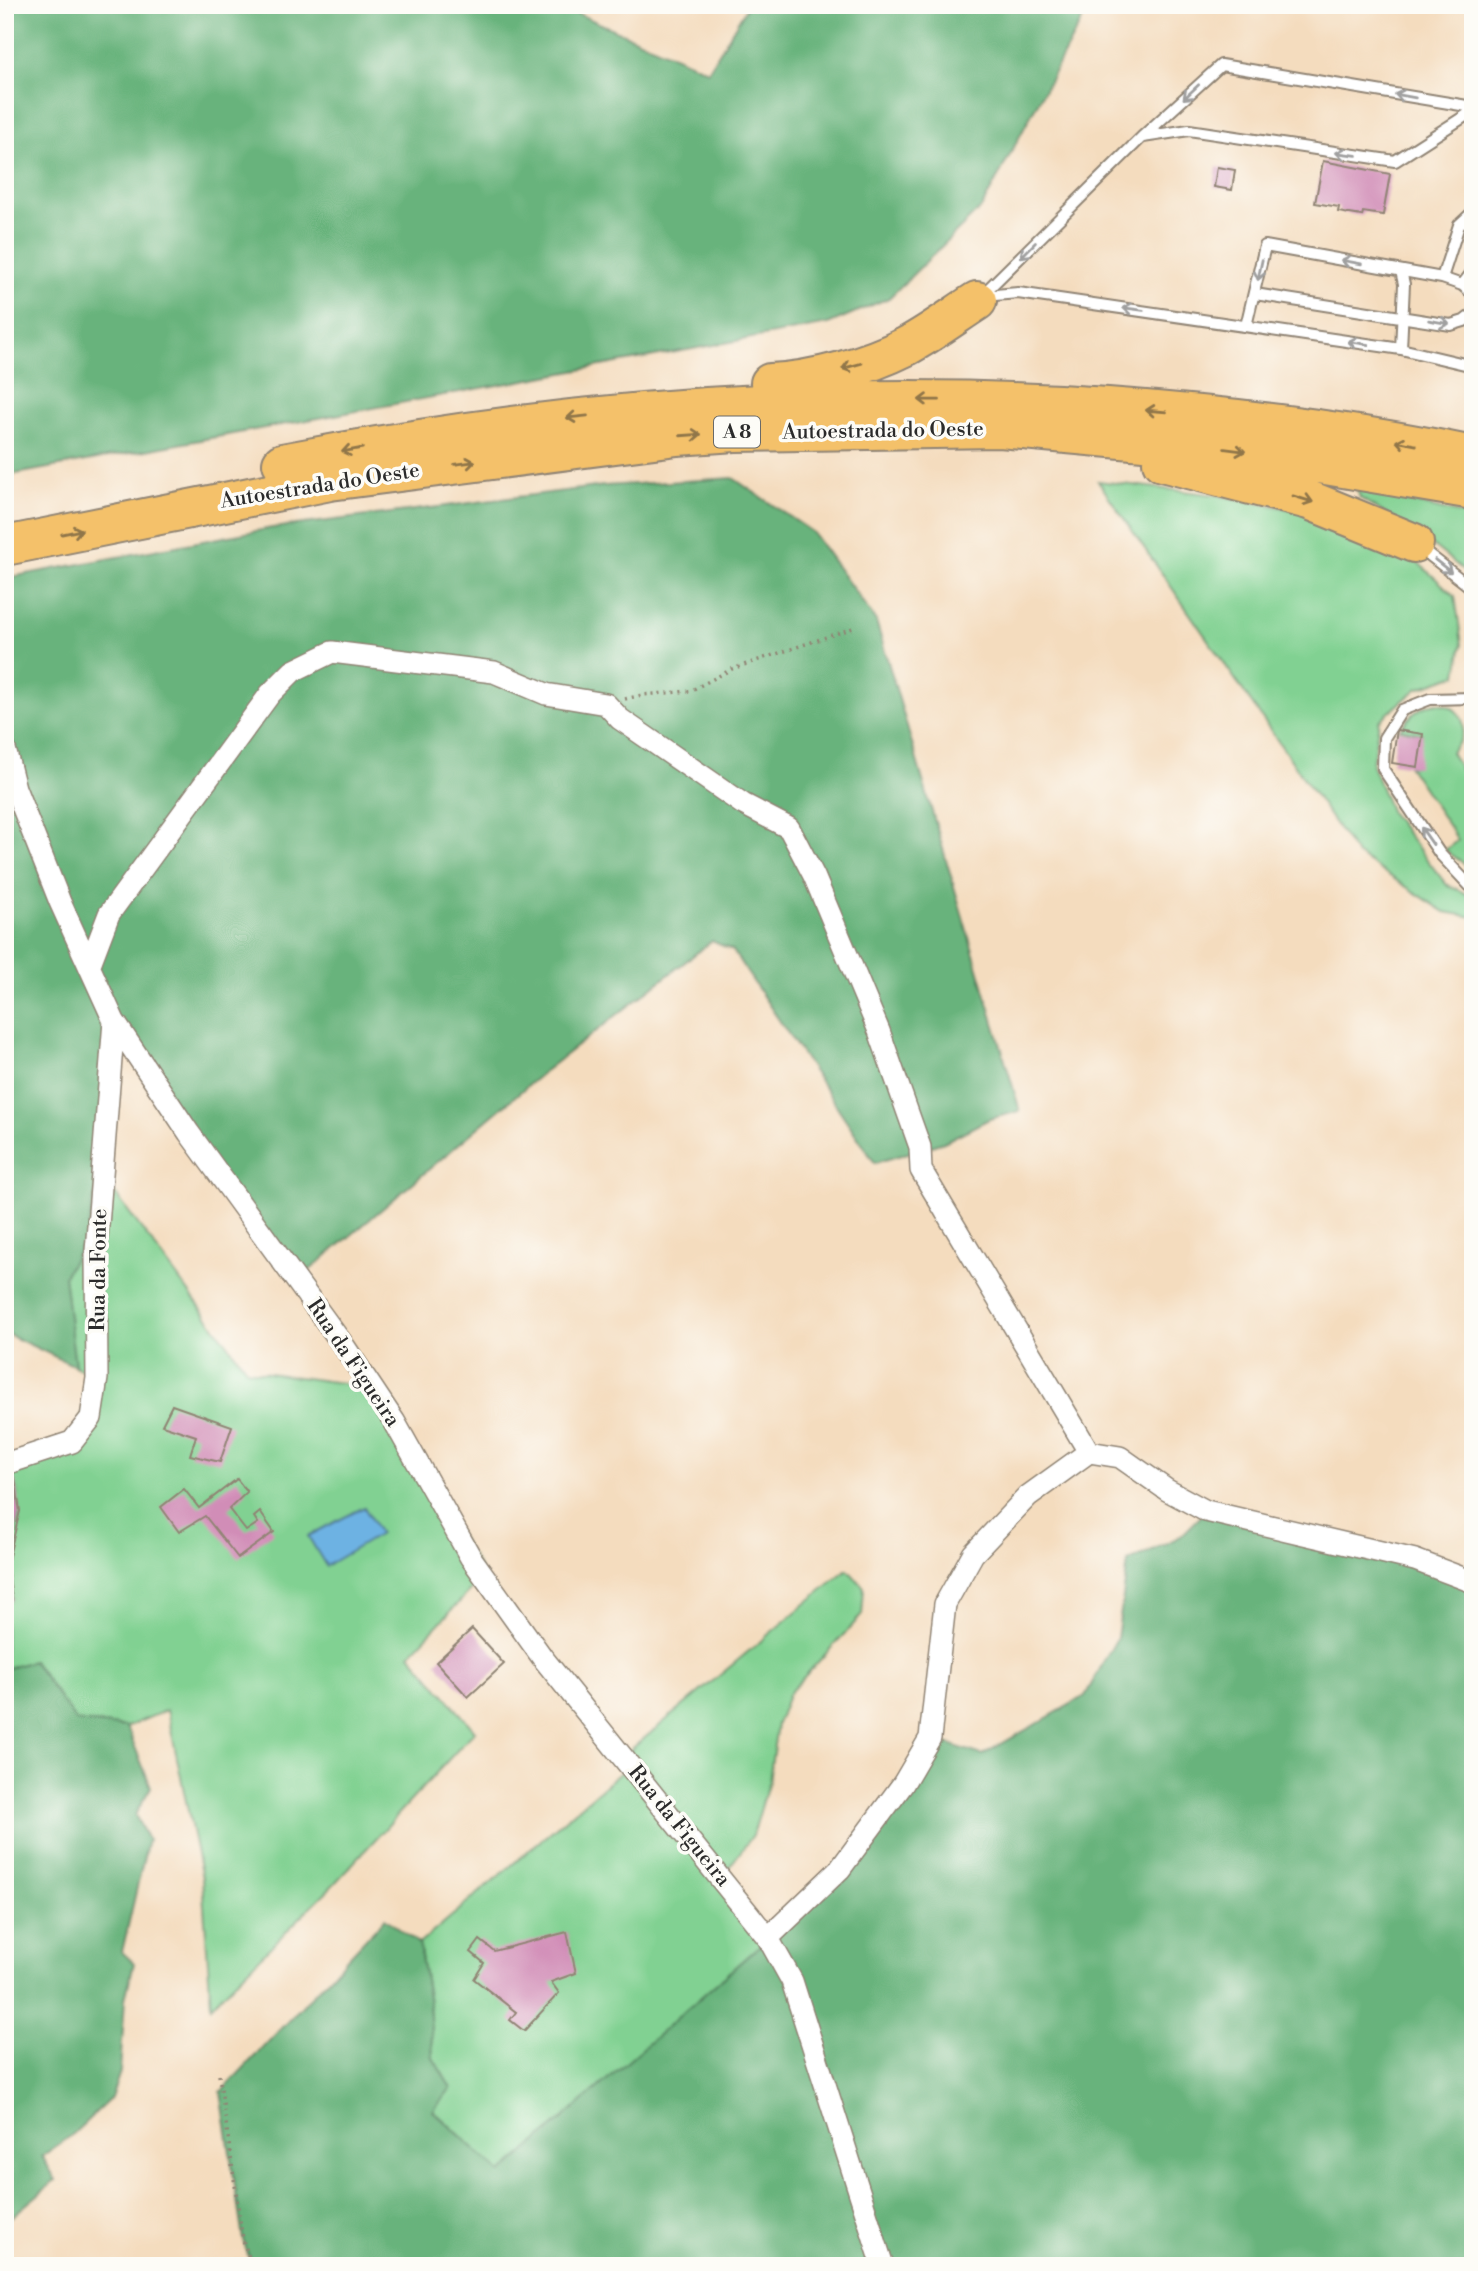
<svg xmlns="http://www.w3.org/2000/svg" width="1478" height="2271" font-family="'Libre Bodoni',serif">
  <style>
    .green { fill: #81d192; stroke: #567e5e; stroke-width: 2 }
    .forest { fill: #68b37c; stroke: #4a6f54; stroke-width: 2 }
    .water { fill: #6db2e3; stroke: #4c6e87; stroke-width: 2 }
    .building { fill: #d18db7 }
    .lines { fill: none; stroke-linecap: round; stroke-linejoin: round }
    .lane-casing { stroke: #908474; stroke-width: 14 }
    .street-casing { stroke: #908474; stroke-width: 24 }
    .highway-casing { stroke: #908474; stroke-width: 42 }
    .path { stroke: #908474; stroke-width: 3.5; stroke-dasharray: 2 5; stroke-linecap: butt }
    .lane { stroke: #fff; stroke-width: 10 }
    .street { stroke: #fff; stroke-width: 21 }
    .highway { stroke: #f4c16a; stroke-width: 38 }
    .oneway { stroke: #a0a0a0 }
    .oneway2 { stroke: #90764a }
    .labels { text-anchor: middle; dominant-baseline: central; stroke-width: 7; stroke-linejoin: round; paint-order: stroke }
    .shield { fill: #fdfcf7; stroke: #6a6a68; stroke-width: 2 }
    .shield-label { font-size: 19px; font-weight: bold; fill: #2b2b2b }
    .street-label { font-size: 21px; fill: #2b2b2b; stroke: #fdfcf7 }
  </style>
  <rect width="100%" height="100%" fill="#fdfcf7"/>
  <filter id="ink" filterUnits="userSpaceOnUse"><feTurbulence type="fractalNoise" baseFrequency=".0143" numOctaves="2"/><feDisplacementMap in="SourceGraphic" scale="14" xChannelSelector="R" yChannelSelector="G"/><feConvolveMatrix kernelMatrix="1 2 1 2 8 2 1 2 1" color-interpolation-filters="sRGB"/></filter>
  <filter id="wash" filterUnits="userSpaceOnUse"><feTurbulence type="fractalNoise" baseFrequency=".00686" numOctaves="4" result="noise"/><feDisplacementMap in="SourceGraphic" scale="28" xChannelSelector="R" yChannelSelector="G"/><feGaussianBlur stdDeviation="1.57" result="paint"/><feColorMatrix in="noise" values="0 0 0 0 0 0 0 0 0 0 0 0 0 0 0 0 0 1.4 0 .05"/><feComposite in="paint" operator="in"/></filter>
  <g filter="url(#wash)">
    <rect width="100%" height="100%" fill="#f4dcbe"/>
    <path class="green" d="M1098 481 1216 495 1296 510 1414 559 1455 596 1462 644 1457 675 1417 689 1379 721 1372 765 1391 813 1446 884 1473 897V917L1445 912 1356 854Z
      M1357 489 1473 517V578L1420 535 1360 498Z
      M1437 703C1455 705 1469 718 1461 738 1460 743 1454 748 1451 752L1473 792V870L1445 850 1458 840 1408 765 1415 766 1422 734 1400 729C1411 715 1419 706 1437 703Z
      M103 1156 102 1176 247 1370 371 1387 484 1576 410 1654 475 1731 333 1885 211 2006 202 1878 167 1710 127 1727 76 1721 33 1661 5 1669V1604L12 1599 7 1564 20 1511 11 1461 71 1442 97 1378 75 1366 64 1276 86 1238Z
      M847 1569 864 1587 862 1615 789 1693 777 1724 769 1781 753 1835 721 1878 768 1938 501 2174 433 2110 450 2088 433 2058 429 2003 419 1944 629 1765 623 1756Z"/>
    <path class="forest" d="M5 5H558L708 71 748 5H1090L982 207 889 298 828 324 5 476Z
      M733 478 812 532 876 621 1020 1111 989 1119 944 1142 875 1163 732 950 712 941 546 1070 297 1281 115 1022 104 1150 86 1238 64 1276 75 1366 5 1333V578L272 528 604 486Z
      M1206 1511 1473 1582V2266H252L243 2240 221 2092 385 1918 419 1944 429 2003 433 2058 451 2088 433 2111 501 2173 768 1938 840 1869 930 1738 982 1755 1085 1696 1117 1638 1128 1562 1181 1536Z
      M33 1661 76 1721 127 1727 151 1787 135 1815 148 1840 122 1952 134 1963 125 1999 120 2072 111 2098 72 2135 42 2156 56 2180 5 2222V1669Z"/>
    <path class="water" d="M364 1507 380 1534 326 1566 308 1536Z"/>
    <g id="blocks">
      <path class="building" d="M1323 161 1390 174 1383 215 1363 212 1362 216 1338 212 1339 207 1315 203Z
        M1217 167 1235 170 1232 190 1214 187Z
        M1397 730 1423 734 1418 767 1392 763Z
        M172 1405 232 1426 220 1462 190 1455 196 1436 162 1425Z
        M15 1479 20 1511 7 1564 12 1600 5 1604V1481Z
        M237 1479 247 1492 229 1509 246 1531 258 1523 254 1517 260 1512 274 1532 238 1558 205 1516 179 1532 161 1507 184 1489 199 1508Z
        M472 1629 504 1664 468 1697 436 1662Z
        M567 1932 576 1973 551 1982 559 1993 524 2031 510 2020 516 2012 474 1979 484 1963 471 1952 480 1940 494 1951Z"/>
    </g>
  </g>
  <g filter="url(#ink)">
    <use href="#blocks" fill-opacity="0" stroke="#908474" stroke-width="2"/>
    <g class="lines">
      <g class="lane-casing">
        <path id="lane" d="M1143 137 1189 130 1395 161 1473 111
          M1442 278 1459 225 1473 212
          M1462 285 1473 271
          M1255 294 1451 325 1464 321 1473 314
          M981 296 1142 137 1221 65 1473 107
          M982 299 995 295 1018 293 1401 349 1473 366
          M1246 326 1265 246 1442 278 1462 285 1473 294
          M1401 349 1404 284 1401 271
          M1419 547 1473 589
          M1473 698 1430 699 1402 710 1384 738 1383 769 1440 854 1470 886H1473"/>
      </g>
      <g class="street-casing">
        <path id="street" d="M5 749 15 788 60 902 114 1021 189 1133 344 1346 394 1421 471 1558 542 1657 768 1938 792 1981 883 2266
          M90 964 109 914 270 694 293 671 332 652 494 672 546 694 606 704 620 719 743 804 789 828 814 876 879 1031 920 1147 921 1170 1089 1452
          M5 1464 72 1442 91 1418 97 1378 96 1251 114 1021
          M768 1938 840 1869 903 1784 930 1738 945 1604 973 1554 1028 1496 1089 1452 1120 1457 1167 1490 1206 1511 1415 1560 1473 1582"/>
      </g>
      <g class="highway-casing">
        <path id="highway" d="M770 383C815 381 867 366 907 346 931 333 954 316 977 301
          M1162 462 1309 500 1414 543
          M282 463C585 404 892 383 1199 415 1291 424 1383 437 1473 456
          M5 546 330 481 677 436 735 432 1000 428 1231 449 1473 490"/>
      </g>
      <path class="path" d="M625 699 642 695 690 691 732 669 853 628
        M219 2075 243 2240 252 2266"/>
      <use href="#lane" class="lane"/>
      <use href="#street" class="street"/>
      <use href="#highway" class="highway"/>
    </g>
    <defs><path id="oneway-shaft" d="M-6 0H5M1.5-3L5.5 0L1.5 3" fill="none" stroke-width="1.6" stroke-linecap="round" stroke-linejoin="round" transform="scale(1.75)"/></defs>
    <g class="oneway">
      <use href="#oneway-shaft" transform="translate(1191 92) rotate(137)"/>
      <use href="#oneway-shaft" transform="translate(1405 96) rotate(-170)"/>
      <use href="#oneway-shaft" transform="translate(1346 154) rotate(-172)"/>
      <use href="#oneway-shaft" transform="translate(1028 250) rotate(135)"/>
      <use href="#oneway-shaft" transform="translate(1351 262) rotate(-170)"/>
      <use href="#oneway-shaft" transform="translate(1260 270) rotate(102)"/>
      <use href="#oneway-shaft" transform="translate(1133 309) rotate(-172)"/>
      <use href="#oneway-shaft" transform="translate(1439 322) rotate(10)"/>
      <use href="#oneway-shaft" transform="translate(1358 343) rotate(-171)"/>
      <use href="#oneway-shaft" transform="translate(1443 566) rotate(38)"/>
      <use href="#oneway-shaft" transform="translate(1427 836) rotate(-125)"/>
    </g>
    <g class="oneway2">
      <use href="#oneway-shaft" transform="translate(852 366) rotate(164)"/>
      <use href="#oneway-shaft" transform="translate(929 400) rotate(-179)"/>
      <use href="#oneway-shaft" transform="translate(1156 411) rotate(-175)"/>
      <use href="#oneway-shaft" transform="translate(577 417) rotate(174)"/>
      <use href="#oneway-shaft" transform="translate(691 435) rotate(-4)"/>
      <use href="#oneway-shaft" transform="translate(1406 443) rotate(-169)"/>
      <use href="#oneway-shaft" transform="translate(352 450) rotate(170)"/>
      <use href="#oneway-shaft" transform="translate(1235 450) rotate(8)"/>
      <use href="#oneway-shaft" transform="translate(465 463) rotate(-7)"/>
      <use href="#oneway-shaft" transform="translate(1303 499) rotate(17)"/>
      <use href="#oneway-shaft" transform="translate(72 532) rotate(-12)"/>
    </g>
  </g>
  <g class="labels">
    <rect class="shield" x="714" y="416.5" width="46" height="31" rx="5"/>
    <g class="shield-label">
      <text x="737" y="432">A 8</text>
    </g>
    <g class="street-label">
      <text transform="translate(883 431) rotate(-1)">Autoestrada do Oeste</text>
      <text transform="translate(320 486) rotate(-9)">Autoestrada do Oeste</text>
      <text transform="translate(99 1270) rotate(-89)">Rua da Fonte</text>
      <text transform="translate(353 1363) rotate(56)">Rua da Figueira</text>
      <text transform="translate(679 1826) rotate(51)">Rua da Figueira</text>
    </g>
  </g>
  <rect width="1478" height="2271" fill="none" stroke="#fdfcf7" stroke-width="28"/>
</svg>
